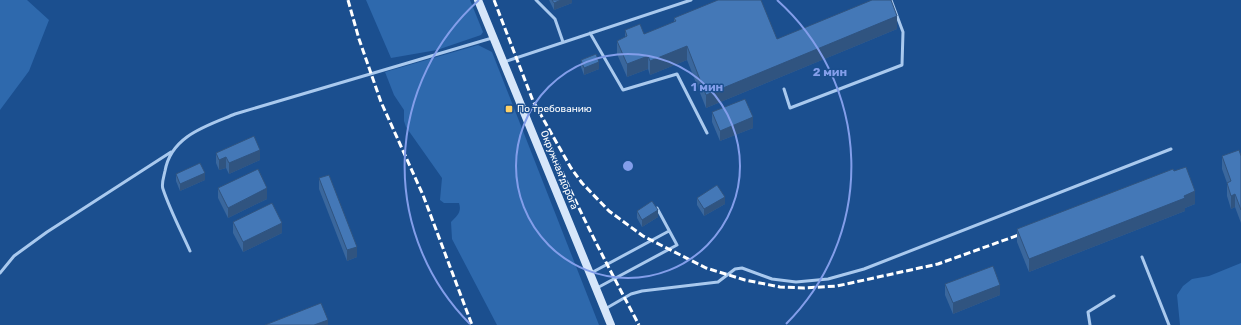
<svg xmlns="http://www.w3.org/2000/svg" width="1241" height="325" font-family="Rubik,sans-serif">
  <style>
    .green { fill: #2e69ad }
    .lines { fill: none; stroke-linecap: round; stroke-linejoin: round }
    .service { stroke: #a9c9ee; stroke-width: 3 }
    .secondary { stroke: #d6e6fa; stroke-width: 8 }
    .rail { stroke: #fff; stroke-width: 3; stroke-dasharray: 7 3; stroke-linecap: butt }
    .wall { fill: #3a679d }
    .shaded-wall { fill: #305480 }
    .building { fill: #4478b7; stroke: #305480 }
    .ring { fill: none; stroke: #839eea; stroke-width: 2 }
    .poi-dot { fill: #ffd166; stroke: #1b4f8f; stroke-width: 1.5 }
    .labels { text-anchor: middle; dominant-baseline: central; stroke-width: 3; stroke-linejoin: round; paint-order: stroke }
    .poi-label { font-size: 10px; fill: #fff; stroke: #1b4f8f; text-anchor: start }
    .street-label { font-size: 10px; fill: #fff; stroke: #1b4f8f }
    .centre { fill: #839eea; stroke: #1b4f8f; stroke-width: 2 }
    .ring-label { font-size: 12px; text-anchor: middle; font-weight: bold; fill: #839eea; stroke: #1b4f8f; stroke-width: 3; stroke-linejoin: round; paint-order: stroke }
  </style>
  <rect width="100%" height="100%" fill="#1b4f8f"/>
  <path class="green" d="M0 0H27L49 20 29 71 0 110Z
    M366 0H470L483 32 481 35 437 50 391 58Z
    M478 45 492 52 599 325H497L452 239 451 222C457 216 462 212 459 203H444L440 200 442 178 406 127 404 121V110L394 95 385 72Z
    M1241 263V325H1180L1177 295 1183 286 1192 279 1209 276Z"/>
  <g class="lines">
    <path class="service" d="M536 0 555 19 563 42
      M590 33 623 90 677 74 707 133
      M504 62 691 0
      M784 89 790 108 902 65 903 32 891 0
      M190 251C181 231 170 210 163 189 161 184 164 176 165 171 171 136 206 126 235 114L492 38
      M1142 257 1169 325
      M0 273 14 256 47 232 171 152
      M591 273 669 231
      M597 288 677 245 657 208
      M605 309 631 294 642 291 718 282 735 269 742 268 772 279 796 282 828 279 864 269 1171 149
      M1090 325 1088 312 1114 296"/>
    <path class="secondary" d="M478 0 611 325"/>
    <path class="rail" d="M348 0 359 39 381 102 423 195 472 325
      M494 0 533 101 571 168 582 183 609 211 643 236 706 268 745 280 780 287 804 288 837 286 938 264 1027 232
      M546 135C573 200 606 263 639 325"/>
  </g>
  <path class="wall" d="M549 0H572V3L554 10Z
    M674 18 777 39 897 29 706 108 687 60 650 75 648 69 627 77 617 54V41L625 37V30L644 34 674 22Z
    M581 60 599 69 584 75 581 67Z
    M712 112 753 128 720 141 712 122Z
    M216 153 260 160 229 174 226 168 219 170 216 163Z
    M1222 156H1241V223L1235 207 1231 209 1227 196V183L1222 169Z
    M1174 171 1195 204 1185 208V211L1029 272 1017 242V229Z
    M176 174 205 180 180 191 176 181Z
    M319 178 357 257 347 261 319 189Z
    M218 188 267 199 228 218 218 198Z
    M697 198 725 204 704 216 697 205Z
    M637 211 658 217 642 227 637 218Z
    M233 222 282 233 243 252 233 233Z
    M945 284 1000 295 953 314 945 295Z"/>
  <path class="shaded-wall" d="M561 0H572V3L554 10V3Z
    M897 16V29L706 108V95Z
    M687 46V60L650 75V61Z
    M648 56V69L627 77V64Z
    M599 62V69L584 75V68Z
    M753 117V128L720 141V131Z
    M260 150V160L229 174V163Z
    M226 157V168L219 170V160Z
    M205 173V180L180 191V184Z
    M267 188V199L228 218V208Z
    M1195 191V204L1185 208V211L1029 272V259Z
    M1235 194V207L1231 209V196Z
    M725 197V204L704 216V209Z
    M658 210V217L642 227V220Z
    M282 223V233L243 252V242Z
    M357 247V257L347 261V250Z
    M1000 285V295L953 314V303Z
    M328 320V325H314Z"/>
  <path class="building" d="M552 0H561L554 3Z
    M718 0H761L777 39 872 0H891L897 16 706 95 687 46 650 61 648 56 627 64 617 41 627 36 625 30 640 24 644 34 676 21 674 18Z
    M596 54 599 62 584 68 581 60Z
    M745 99 753 117 720 131 712 112Z
    M254 136 260 150 229 163 226 157 219 160 216 153Z
    M1239 150 1241 156V210L1235 194 1231 196 1227 183 1231 181 1222 156Z
    M200 163 205 173 180 184 176 174Z
    M1186 167 1195 191 1184 196 1185 198 1029 259 1017 229 1173 169 1174 171Z
    M258 169 267 188 228 208 218 188Z
    M329 175 357 247 347 250 319 178Z
    M717 185 725 197 704 209 697 198Z
    M652 201 658 210 642 220 637 211Z
    M272 203 282 223 243 242 233 222Z
    M993 266 1000 285 953 303 945 284Z
    M321 303 328 320 314 325H265Z"/>
  <g class="ring">
    <circle cx="628" cy="166" r="112"/>
    <path d="M470 324A223 223 0 0 1 479 0M777 0A223 223 0 0 1 786 324"/>
  </g>
  <rect class="poi-dot" x="505" y="105" width="8" height="8" rx="2"/>
  <g class="labels">
    <g class="poi-label">
      <text x="517" y="109">По требованию</text>
    </g>
    <g class="street-label">
      <text transform="translate(559 170) rotate(68)">Окружная дорога</text>
    </g>
  </g>
  <circle cx="628" cy="166" r="6" class="centre"/>
  <g class="ring-label">
    <text x="830" y="76">2 мин</text>
    <text x="707" y="91">1 мин</text>
  </g>
</svg>
